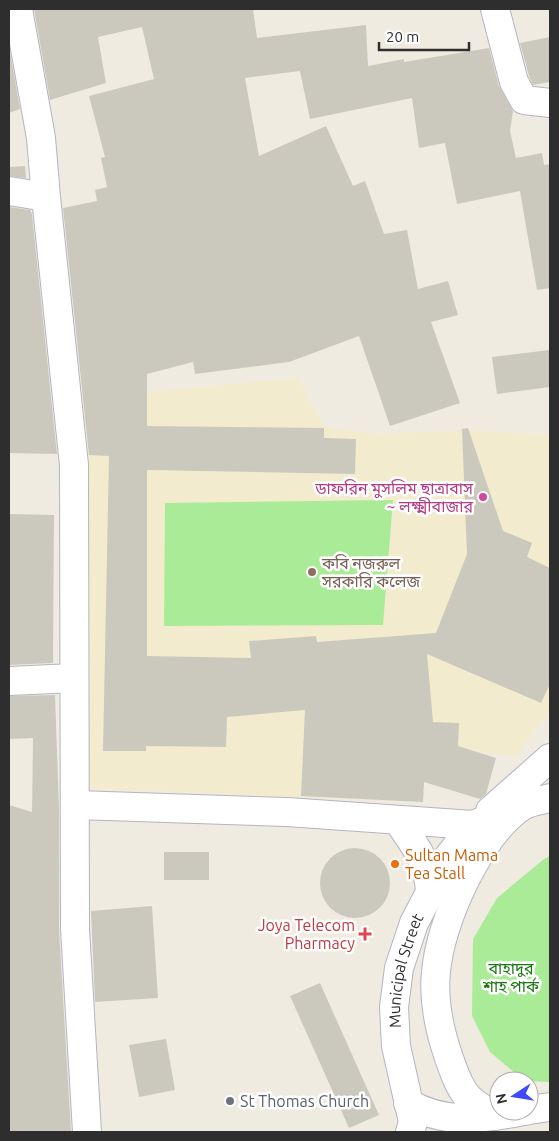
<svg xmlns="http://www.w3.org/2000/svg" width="559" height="1141" font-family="Ubuntu,'Noto Sans Bengali',sans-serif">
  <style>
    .education { fill: #f3ebce }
    .green { fill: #aaeb98 }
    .building { fill: #cbc9be }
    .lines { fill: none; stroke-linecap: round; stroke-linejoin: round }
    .street-casing { stroke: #b4b4c2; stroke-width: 30 }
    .secondary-casing { stroke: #b4b4c2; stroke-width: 30 }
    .street { stroke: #fff; stroke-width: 28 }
    .secondary { stroke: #fff; stroke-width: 28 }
    .hotel-dot { fill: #d1479c; stroke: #fff; stroke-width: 2 }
    .education-dot { fill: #8d6e63; stroke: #fff; stroke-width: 2 }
    .food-dot { fill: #e8710a; stroke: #fff; stroke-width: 2 }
    .health-dot { fill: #e0444e; stroke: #fff; stroke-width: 2 }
    .worship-dot { fill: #6b7280; stroke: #fff; stroke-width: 2 }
    .labels { text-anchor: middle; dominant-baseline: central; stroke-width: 5; stroke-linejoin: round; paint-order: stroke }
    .hotel-label { font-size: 16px; fill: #b23c85; stroke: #fff; text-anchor: end }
    .education-label { font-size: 16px; fill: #785e54; stroke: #fff; text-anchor: start }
    .food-label { font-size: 16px; fill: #c56008; stroke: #fff; text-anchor: start }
    .health-label { font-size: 16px; fill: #be3a42; stroke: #fff; text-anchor: end }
    .park-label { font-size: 16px; fill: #1c7513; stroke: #fff }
    .street-label { font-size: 16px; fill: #2e2e2e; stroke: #fff }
    .worship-label { font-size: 16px; fill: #5b616d; stroke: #fff; text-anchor: start }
  </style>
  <rect width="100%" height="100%" fill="#f0ebe0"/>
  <path class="education" d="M298 378 325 428 379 434 472 430 550 435V709L548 714 515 757 459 748 425 761 423 802 76 788 68 399Z"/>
  <path class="green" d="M393 500 383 625 164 626 165 503Z
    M550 856V1082L524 1081 490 1052 472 1016 473 939 497 898 544 859Z"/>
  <path class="building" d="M34 9H253L257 38 366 25 368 66 404 59V62L489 48 499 86 513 111 510 131 516 158 542 153 544 165 550 164V288L537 290 520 191 457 204 445 143 419 148 412 98 310 119 300 71 245 78 259 156 326 126 353 186 365 181 384 234 407 230 418 289 448 281 458 315 431 322 460 403 390 426 359 336 289 362 195 374 193 362 147 374V426L324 428V438L356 439 355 474 147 470V656L251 658 249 641 316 636 317 642 436 633 467 554 462 429 468 428 503 531 532 543 527 557 550 568V684L541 703 427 654 433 722 459 723 458 746 496 758 486 794 480 799 424 782 423 802 301 796 305 710 227 717 226 747 146 746V751H103L109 456 89 455 63 208 97 201 95 190 107 187 101 158 105 157 89 96 154 79 142 27 98 37 106 83 50 100Z
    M550 37V82L533 85 529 76 520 43Z
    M9 46 20 109 9 113Z
    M25 166 26 178 9 176V167Z
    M9 207 30 210 32 214 57 454 9 453Z
    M550 350V387L497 394 492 357Z
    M9 514 54 515 53 663 9 665Z
    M55 695 59 809V930L71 1132H9V805L32 812 33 738 9 739V696Z
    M320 883a35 35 0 1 1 70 0a35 35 0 1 1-70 0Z
    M164 852H209V880H164Z
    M152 906 158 998 95 1002 91 911Z
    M320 983 379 1115 349 1128 290 996Z
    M166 1039 175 1090 139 1097 129 1045Z"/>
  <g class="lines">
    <g class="street-casing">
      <path id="street" d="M18 9 41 138 46 197
        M495 9 514 82 524 100 550 103
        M9 191 46 197 74 465 75 929 87 1132
        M9 681 74 678
        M76 805 287 812 473 825
        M398 821C415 846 427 859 430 890"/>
    </g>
    <g class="secondary-casing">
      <g id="secondary">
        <path d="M490 811 550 758"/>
        <path d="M408 1103C447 1126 482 1118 525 1111"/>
        <path d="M529 1110 550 1107"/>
        <path d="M494 1116C487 1111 479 1107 472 1101 460 1091 454 1072 449 1058 440 1032 433 1000 436 972 440 922 479 836 521 807 528 802 542 800 550 798"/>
        <path id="s1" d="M410 1132 413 1122 396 1046 394 1007 399 968 414 923 449 856 473 825 516 808"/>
      </g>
    </g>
    <use href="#street" class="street"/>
    <use href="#secondary" class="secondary"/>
  </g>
  <circle class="hotel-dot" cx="483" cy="497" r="5"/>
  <circle class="education-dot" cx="312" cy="572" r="5"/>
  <circle class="food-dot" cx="395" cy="864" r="5"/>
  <path class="health-dot" d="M362.5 926.5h5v5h5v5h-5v5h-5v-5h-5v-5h5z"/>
  <circle class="worship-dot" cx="230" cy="1101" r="5"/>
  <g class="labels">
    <g class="hotel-label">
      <text x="473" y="488">ডাফরিন মুসলিম ছাত্রাবাস<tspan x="473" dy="18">~ লক্ষ্মীবাজার</tspan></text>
    </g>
    <g class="education-label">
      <text x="322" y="563">কবি নজরুল<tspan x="322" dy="18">সরকারি কলেজ</tspan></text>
    </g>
    <g class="food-label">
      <text x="405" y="855">Sultan Mama<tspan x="405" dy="18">Tea Stall</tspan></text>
    </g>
    <g class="health-label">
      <text x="355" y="925">Joya Telecom<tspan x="355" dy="18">Pharmacy</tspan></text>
    </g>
    <g class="park-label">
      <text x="511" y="968">বাহাদুর<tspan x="511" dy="18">শাহ পার্ক</tspan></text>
    </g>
    <g class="street-label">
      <text stroke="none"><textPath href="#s1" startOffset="165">Municipal Street</textPath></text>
    </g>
    <g class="worship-label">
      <text x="240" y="1101">St Thomas Church</text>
    </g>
  </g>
  <rect width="559" height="1141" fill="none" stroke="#2e2e2e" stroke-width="20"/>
  <g transform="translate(514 1096) rotate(258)"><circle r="24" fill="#ffffff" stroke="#ababab"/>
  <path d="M0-4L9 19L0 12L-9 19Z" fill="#3e4aff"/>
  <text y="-8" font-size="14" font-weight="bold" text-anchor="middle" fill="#2e2e2e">N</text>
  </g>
  <path d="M379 42v8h90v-8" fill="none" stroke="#2e2e2e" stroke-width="2.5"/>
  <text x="386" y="42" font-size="15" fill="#2e2e2e" stroke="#ffffff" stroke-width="4" paint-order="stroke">20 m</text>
</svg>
